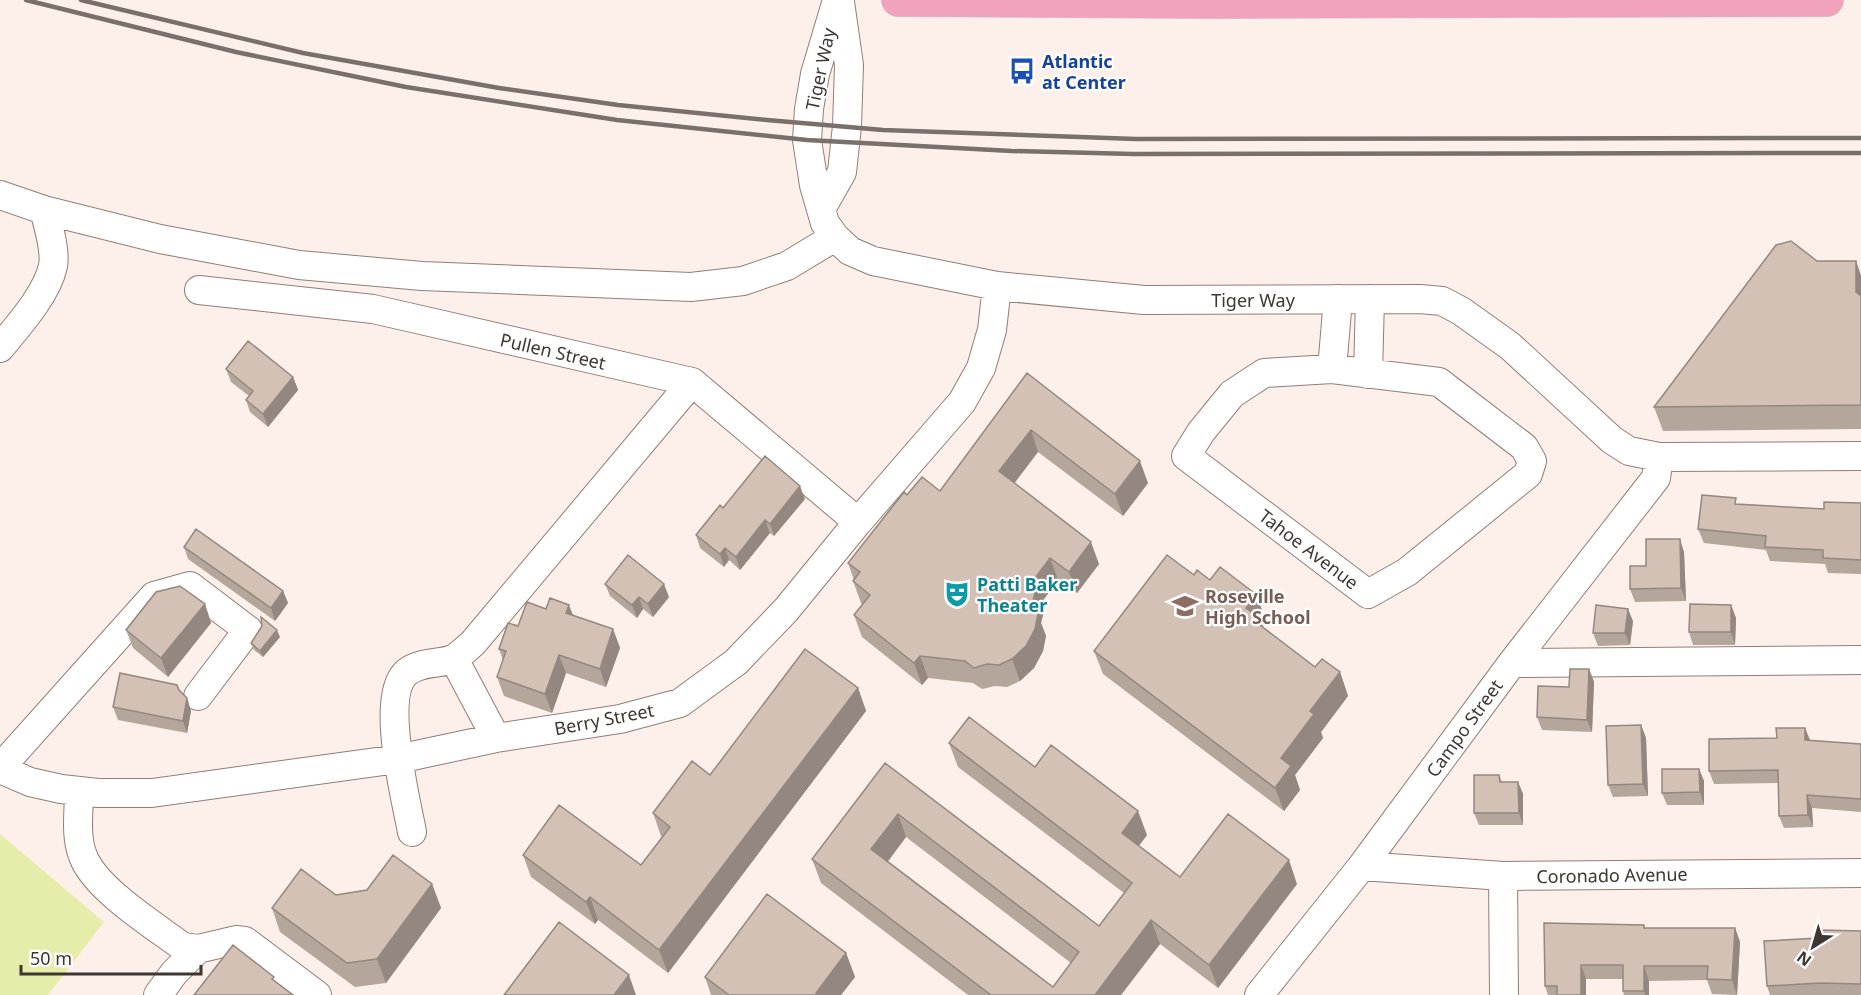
<svg xmlns="http://www.w3.org/2000/svg" width="1861" height="995" font-family="'Noto Sans',sans-serif">
  <style>
    .green { fill: #e6eca9 }
    .lines { fill: none; stroke-linecap: round; stroke-linejoin: round }
    .minor-casing { stroke: #917e76; stroke-width: 30 }
    .major-casing { stroke: #d1cfce; stroke-width: 34 }
    .minor { stroke: #fff; stroke-width: 28 }
    .major { stroke: #f1a3be; stroke-width: 33 }
    .rail { stroke: #796f6b; stroke-width: 4.5 }
    .wall { fill: #b5a69c; fill-rule: evenodd }
    .shaded-wall { fill: #94877f }
    .building { fill: #d3c1b5; stroke: #94877f; stroke-width: 1.5; fill-rule: evenodd }
    .labels { text-anchor: middle; dominant-baseline: central; stroke-width: 4.5; stroke-linejoin: round; paint-order: stroke }
    .transit-label { font-size: 18px; font-weight: bold; fill: #164399; stroke: #fff; text-anchor: start }
    .street-label { font-size: 18px; fill: #3e3633; stroke: #fff }
    .culture-label { font-size: 18px; font-weight: bold; fill: #0d838f; stroke: #fff; text-anchor: start }
    .education-label { font-size: 18px; font-weight: bold; fill: #785e54; stroke: #fff; text-anchor: start }
  </style>
  <rect width="100%" height="100%" fill="#fdf0ea"/>
  <path class="green" d="M0 834 104 922 48 995H0Z"/>
  <g class="lines">
    <g class="minor-casing">
      <path id="minor" d="M837 0 815 74 809 109 807 140 814 185 825 223 835 237 850 251 873 261 997 286 1144 300 1420 299 1442 301 1461 311 1510 346 1612 440 1629 451 1659 457 1861 456
        M0 195 44 210 160 239 299 265 422 276 691 287 743 281 787 266 835 237
        M821 209 842 172 847 126 849 65 840 2
        M199 290 373 309 692 382 858 522
        M0 348C18 326 47 294 53 266 56 250 48 225 44 210
        M1332 369 1439 382 1524 447 1532 461 1528 474 1407 572 1368 594 1186 456 1201 432 1232 394 1264 373Z
        M1332 369 1338 299
        M1368 374 1370 299
        M454 659 496 738
        M1512 663 1861 660
        M0 768 154 596 190 586 248 630 198 696
        M0 769 30 782 61 789 98 793H152L398 759 496 738 620 719 680 703 736 662 786 610 858 522 962 402 981 368 992 330 997 286
        M79 791C79 812 75 836 83 856 95 889 155 926 183 947L198 949 236 940 245 941 317 995
        M412 832C406 799 379 695 407 672 423 660 442 665 455 658 461 654 467 648 473 643L692 382
        M1362 866 1503 876 1861 873
        M1503 876 1504 995
        M158 995 174 973 198 949
        M1259 995 1362 866 1512 663 1656 478 1659 457"/>
    </g>
    <g class="major-casing">
      <path id="major" d="M898 0 1207 2 1827 0"/>
    </g>
    <use href="#minor" class="minor"/>
    <use href="#major" class="major"/>
    <path class="rail" d="M26 0 236 52 406 87 617 120 807 140 1012 151 1133 154 1861 153
      M81 0 303 53 499 88 618 105 767 120 883 130 1136 139 1861 138"/>
  </g>
  <path class="wall" d="M1817 261H1856L1861 276V429L1663 431 1654 407Z
    M226 369 293 377 298 390 268 427 250 412 246 400 249 396 231 382Z
    M1027 373 1148 483 1123 516 1038 452 1014 483 1099 564 1077 593 1058 580 1041 603 1044 611 1041 623 1046 636 1043 651 1034 668 1020 681 1007 687 995 686 982 689 973 683 928 678 922 685 862 637 854 615 863 605 861 603 853 581 854 580 848 563 907 495 940 491Z
    M805 499 774 536 770 533 740 570 729 560 724 567 700 548 696 535 723 508Z
    M1861 503V574L1828 573 1825 564 1770 561 1766 550 1704 543 1698 529 1738 504 1824 509Z
    M184 547 283 591 288 603 275 621 188 559Z
    M1684 552 1686 601 1635 602 1630 589 1646 566Z
    M1194 575 1265 619 1262 623 1263 628 1315 667 1340 672 1348 696 1321 732 1323 738 1295 775 1300 790 1284 811 1103 674 1094 651Z
    M605 584 669 597 653 617 643 609 637 618 610 596Z
    M205 604 211 623 168 677 133 648 126 630Z
    M1731 605 1736 618 1735 645H1693L1689 632Z
    M546 609 573 615 613 629 620 648 606 687 566 673 552 713 504 696 497 677 503 660 499 649 518 626Z
    M1633 621 1630 645 1598 646 1593 633Z
    M262 626 280 637 263 657 254 650 251 643Z
    M1589 669 1594 682 1592 732 1542 730 1537 717Z
    M858 688 866 711 668 973 598 920 595 924 531 877 523 855 641 865 662 837 661 836 653 813 710 775Z
    M180 692 187 698 191 711 187 733 118 720 113 707Z
    M1641 725 1646 738 1648 796 1613 797 1608 785Z
    M1810 741 1861 744V812L1812 808 1813 827 1784 828 1779 816 1778 783 1714 784 1709 771Z
    M949 743 1035 767 1147 835 1139 846 1180 877 1297 884 1218 988 1160 944 1121 995H968L821 883 812 859 885 763 1099 926 1124 893 958 767ZM906 837 1071 963 1053 987 888 861Z
    M1699 769 1704 781V805H1667L1662 793Z
    M1499 775 1502 782H1518L1523 794V825H1479L1474 813Z
    M432 884 441 908 386 983 355 987 280 932 272 908 336 895Z
    M1644 928H1735L1740 942 1737 995 1712 994 1707 980 1649 981V995H1624L1623 991V979H1586V995H1548L1545 986Z
    M1861 931V995H1770L1767 986Z
    M846 953 855 977 841 995H711L705 977Z"/>
  <path class="shaded-wall" d="M1856 261 1861 276V306L1856 292Z
    M293 377 298 390 268 427 263 414Z
    M1031 430 1038 452 1007 493 999 471Z
    M1140 461 1148 483 1123 516 1115 494Z
    M800 486 805 499 774 536 770 524Z
    M765 520 770 533 740 570 736 557Z
    M1680 539 1684 552 1686 601 1681 588Z
    M1091 542 1099 564 1077 593 1069 572Z
    M725 548 729 560 724 567 720 554Z
    M1050 558 1058 580 1041 603 1044 611 1041 623 1046 636 1043 651 1034 668 1020 681 1012 659 1032 582Z
    M664 584 669 597 653 617 648 604Z
    M283 591 288 603 275 621 271 608Z
    M1257 595 1265 619 1262 623 1268 642 1246 608Z
    M639 597 643 609 637 618 632 605Z
    M205 604 211 623 168 677 161 658Z
    M569 605 576 623 566 613Z
    M1731 605 1736 618 1735 645 1731 632Z
    M1628 609 1633 621 1630 645 1625 633Z
    M613 629 620 648 606 687 600 669Z
    M277 630 280 637 263 657 260 651Z
    M559 655 566 673 552 713 545 694Z
    M920 656 928 678 922 685 914 663Z
    M1589 669 1594 682 1592 732 1587 720Z
    M1340 672 1348 696 1321 732 1323 738 1295 775 1300 790 1284 811 1275 788 1281 758 1310 711Z
    M858 688 866 711 668 973 659 950Z
    M187 698 191 711 187 733 183 721Z
    M1641 725 1646 738 1648 796 1643 784Z
    M1805 728 1810 740V753L1805 740Z
    M1699 769 1704 781V805L1700 792Z
    M1518 782 1523 794V825L1519 813Z
    M1807 795 1812 808 1813 827 1808 815Z
    M1138 811 1147 835 1130 857 1122 833Z
    M898 814 906 837 880 872 871 849Z
    M1289 860 1297 884 1218 988 1209 965Z
    M432 884 441 908 386 983 377 959Z
    M590 897 598 920 595 924 586 902Z
    M1151 920 1160 944 1121 995H1095Z
    M1735 928 1740 942 1737 995 1732 980Z
    M846 953 855 977 841 995H817L816 993Z
    M1581 965 1586 979V995H1581Z
    M1644 966 1649 981V995H1645L1644 991Z
    M629 975 636 995H614Z"/>
  <path class="building" d="M1791 241 1817 261H1856V292L1861 296V405L1654 407 1776 245Z
    M248 341 293 377 263 414 246 400 253 391 226 369Z
    M1027 373 1140 461 1115 494 1031 430 999 471 1091 542 1069 572 1050 558 1032 582 1036 589 1033 601 1038 614 1035 629 1026 646 1012 659 999 665 987 664 974 668 965 661 920 656 914 663 854 615 870 595 853 581 860 572 848 563 904 492 907 495 922 477 940 491Z
    M765 456 800 486 770 524 765 520 736 557 725 548 720 554 696 535 720 505 723 508Z
    M1702 495 1736 498 1735 504 1824 509V502L1861 503V560L1823 558V550L1765 547 1766 536 1698 529Z
    M196 529 283 591 271 608 184 547Z
    M1646 539H1680L1681 588 1630 589V566H1646Z
    M628 555 664 584 648 604 639 597 632 605 605 584Z
    M1167 555 1194 575 1197 570 1210 580 1220 567 1257 595 1246 608 1260 618 1256 622 1315 667 1322 659 1340 672 1310 711 1314 714 1281 758 1291 766 1275 788 1094 651Z
    M180 586 205 604 161 658 126 630 156 592Z
    M550 598 569 605 566 613 613 629 600 669 559 655 545 694 497 677 506 651 499 649 508 623 518 626 527 602 546 609Z
    M1690 604 1731 605V632H1689Z
    M1596 605 1628 609 1625 633H1593Z
    M261 617 277 630 260 651 251 643 262 626Z
    M805 649 858 688 659 950 590 897 586 902 523 855 559 805 641 865 670 827 653 813 692 761 710 775Z
    M1570 669H1589L1587 720 1537 717 1538 686 1569 687Z
    M120 673 177 685 179 690 187 698 183 721 113 707Z
    M969 717 1035 767 1051 745 1138 811 1122 833 1180 877 1228 814 1289 860 1209 965 1151 920 1095 995H991L812 859 885 763 1099 926 1132 883 949 743ZM898 814 1079 952 1053 987 871 849Z
    M1641 725 1643 784 1608 785 1606 726Z
    M1776 728H1805V740L1861 744V799L1807 795 1808 815 1779 816 1778 770 1709 771V739L1777 738Z
    M1662 769H1699L1700 792 1662 793Z
    M1474 775H1499L1500 782H1518L1519 813H1474Z
    M393 855 432 884 377 959 347 963 272 908 301 869 336 895 367 890Z
    M767 894 846 953 816 993 819 995H729L705 977Z
    M559 922 629 975 614 995H504Z
    M1544 923 1644 925V928H1735L1732 980 1707 979 1708 966H1644V991H1623V965H1581V995H1557V986H1545Z
    M1820 930 1861 931V984L1820 983 1767 986 1764 941 1819 938Z
    M233 945 274 977 272 979 293 995H194Z"/>
  <defs>
    <g id="bus-bare" transform="scale(2.07)"><path d="M-5-6H5V4H4V6H2V4H-2V6H-4V4H-5ZM-3.5-4V0h7V-4ZM-3.5 1.2v1.5H-2V1.2ZM2 1.2v1.5H3.5V1.2Z" fill="#1a4fb4" stroke="#fff" stroke-width="2.5" paint-order="stroke"/></g>
    <g id="theatre-bare" transform="scale(2.07)"><path d="M-5-5.5Q0-4 5-5.5V0Q5 5 0 6Q-5 5-5 0ZM-3.3-2.5H-1v1.5H-3.3ZM1-2.5H3.3v1.5H1ZM-2.8 1Q0 5.5 2.8 1Z" fill="#0f9aa8" stroke="#fff" stroke-width="2.5" paint-order="stroke"/></g>
    <g id="school-bare" transform="scale(2.07)"><path d="M0-5L7-2L0 1L-7-2ZM-4 1L0 2.5L4 1V4Q0 6-4 4Z" fill="#8d6e63" stroke="#fff" stroke-width="2.5" paint-order="stroke"/></g>
  </defs>
  <g fill-rule="evenodd">
    <use href="#bus-bare" x="1022" y="71"/>
    <use href="#theatre-bare" x="957" y="594"/>
    <use href="#school-bare" x="1185" y="606"/>
  </g>
  <g class="labels">
    <g class="transit-label">
      <text x="1042" y="61">Atlantic<tspan x="1042" dy="21">at Center</tspan></text>
    </g>
    <g class="street-label">
      <text transform="translate(820 69) rotate(-78)">Tiger Way</text>
      <text x="1253" y="300">Tiger Way</text>
      <text transform="translate(553 351) rotate(13)">Pullen Street</text>
      <text transform="translate(1309 549) rotate(37)">Tahoe Avenue</text>
      <text transform="translate(604 719) rotate(-11)">Berry Street</text>
      <text transform="translate(1464 728) rotate(-54)">Campo Street</text>
      <text transform="translate(1612 875) rotate(-1)">Coronado Avenue</text>
    </g>
    <g class="culture-label">
      <text x="977" y="584">Patti Baker<tspan x="977" dy="21">Theater</tspan></text>
    </g>
    <g class="education-label">
      <text x="1205" y="596">Roseville<tspan x="1205" dy="21">High School</tspan></text>
    </g>
  </g>
  <g transform="translate(1813 947) rotate(217)" stroke="#ffffff" stroke-width="4.5" paint-order="stroke">
  <path d="M0-4.5L10 22L0 15L-10 22Z" fill="#3e3633"/>
  <text y="-9" font-size="16" font-weight="bold" text-anchor="middle" fill="#3e3633">N</text>
  </g>
  <path d="M21 965v9h180v-9" fill="none" stroke="#3e3633" stroke-width="3"/>
  <text x="30" y="965" font-size="18" fill="#3e3633" stroke="#ffffff" stroke-width="4.5" paint-order="stroke">50 m</text>
</svg>
